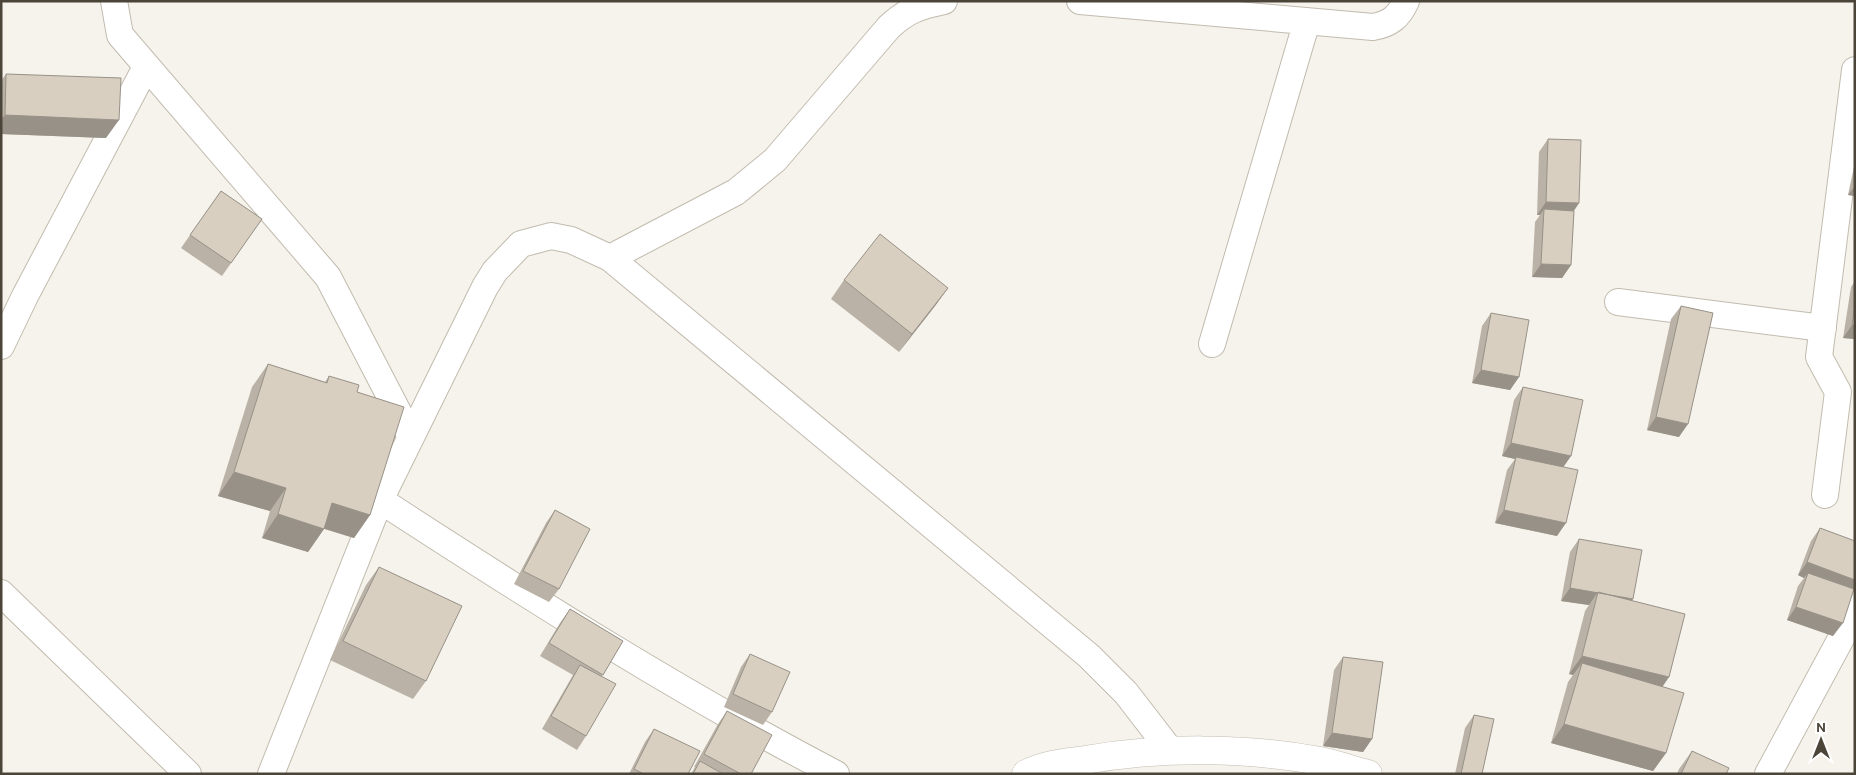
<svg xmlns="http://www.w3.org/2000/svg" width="1856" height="775" font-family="Overpass,sans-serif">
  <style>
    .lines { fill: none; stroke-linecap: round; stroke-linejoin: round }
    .minor-casing { stroke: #c2bbae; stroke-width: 28 }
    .tertiary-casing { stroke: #c2bbae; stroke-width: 29 }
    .minor { stroke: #fff; stroke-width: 26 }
    .tertiary { stroke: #fff; stroke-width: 28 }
    .wall { fill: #bab2a6 }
    .shaded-wall { fill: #979187 }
    .building { fill: #d8cfc1; stroke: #979187 }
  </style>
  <rect width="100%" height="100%" fill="#f6f3ec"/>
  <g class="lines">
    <g class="minor-casing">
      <path id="minor" d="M114 1 120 35 328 277 410 435
        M1080 1 1373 27C1390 24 1399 17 1406 1
        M610 258 736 192 775 160 889 27C907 10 920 6 944 1
        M1618 302 1823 328
        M1212 344 1307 21
        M1 346 25 296 146 67
        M1825 495 1838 392 1819 357 1855 70
        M380 500C529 597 679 692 836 774
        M1 593 188 774
        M271 774 380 500 485 287 495 271 521 244 551 236 571 240 610 258 1089 656 1126 693 1170 750
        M1768 774 1844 633 1855 602"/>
    </g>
    <g class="tertiary-casing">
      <path id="tertiary" d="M1026 774C1045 764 1064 763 1085 760 1161 747 1244 747 1320 761 1336 764 1352 770 1368 774"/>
    </g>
    <use href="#minor" class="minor"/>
    <use href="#tertiary" class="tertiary"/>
  </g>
  <path class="wall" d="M6 74 106 138 1 134V81Z
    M1548 139 1579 203 1574 211 1571 265 1562 278 1532 277 1535 222 1540 215H1537L1539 152Z
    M1855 162V196L1848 195Z
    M221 191 262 219 222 276 181 248Z
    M844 280 948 288 935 306 899 352 831 299Z
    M1855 281V339L1843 338 1851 287Z
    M1681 306 1679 437 1647 430 1671 319Z
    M1491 313 1519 377 1510 390 1472 383 1482 326Z
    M268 364 325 382 329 376 357 392 370 515 354 538 324 529 308 552 262 538 270 511 218 496 252 387Z
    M1523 387 1571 456 1563 467 1557 536 1495 523 1507 470 1515 459 1502 456 1514 400Z
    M555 510 559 589 549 602 514 584 546 523Z
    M1820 528 1855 541V587L1833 636 1787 620 1798 586 1804 578 1798 575 1811 541Z
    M1579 539 1632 601 1669 677 1662 687 1666 753 1653 771 1551 743 1568 682 1573 675 1569 674 1585 611 1589 605 1561 601 1570 552Z
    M379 567 426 681 413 699 330 660 366 585Z
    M570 609 623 641 602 676 586 736 577 750 542 729 573 675 540 656 560 623Z
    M750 654 772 712 763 725 724 707 741 667Z
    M1343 657 1372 739 1363 752 1323 746 1334 670Z
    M727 711 751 774H691L695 767H694L718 724Z
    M1474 715 1482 774H1455L1465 728Z
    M654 729 688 774H629L645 742Z
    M1692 751 1726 774H1677L1679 769Z"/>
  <path class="shaded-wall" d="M5 115 119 120 106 138 1 134V119Z
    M1855 186V196L1848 195Z
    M1546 202 1579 203 1570 216 1544 209 1540 215H1537Z
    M1541 264 1571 265 1562 278 1532 277Z
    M948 288 935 306 899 352 912 334Z
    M1852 325H1855V339L1843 338Z
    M1481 370 1519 377 1510 390 1472 383Z
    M1656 417 1688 424 1679 437 1647 430Z
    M1511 443 1571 456 1562 469 1516 457 1515 459 1502 456Z
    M234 472 286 488 270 511 218 496Z
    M332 503 370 515 354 538 316 526Z
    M1504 510 1566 523 1557 536 1495 523Z
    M278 514 324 529 308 552 262 538Z
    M1807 562 1855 580V587L1849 595 1808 573 1804 578 1798 575Z
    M1570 588 1598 592 1589 605 1561 601Z
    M1598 592 1633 599 1624 612Z
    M1796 607 1843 623 1833 636 1787 620Z
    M1582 656 1669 677 1656 696 1582 663 1573 675 1569 674Z
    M1564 724 1666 753 1653 771 1551 743Z
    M1332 733 1372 739 1363 752 1323 746Z"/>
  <path class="building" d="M6 74 121 78 119 120 5 115Z
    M1548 139 1581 140 1579 203 1546 202Z
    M221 191 262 219 231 263 190 235Z
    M1544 209 1574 211 1571 265 1541 264Z
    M880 234 948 288 912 334 844 280Z
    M1855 305V325H1852Z
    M1681 306 1713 313 1688 424 1656 417Z
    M1491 313 1529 320 1519 377 1481 370Z
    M268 364 327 383 329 376 359 385 357 392 404 407 370 515 332 503 324 529 278 514 286 488 234 472Z
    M1523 387 1583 400 1571 456 1511 443Z
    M1516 457 1578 470 1566 523 1504 510Z
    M555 510 590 529 559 589 523 571Z
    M1820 528 1855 541V580L1807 562Z
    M1579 539 1642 550 1633 599 1570 588Z
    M379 567 462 606 426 681 343 641Z
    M1808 573 1854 589 1843 623 1796 607Z
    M1598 592 1685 614 1669 677 1582 656Z
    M570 609 623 641 603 675 549 643Z
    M750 654 790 672 772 712 733 694Z
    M1343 657 1383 662 1372 739 1332 733Z
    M1582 663 1684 693 1666 753 1564 724Z
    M580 665 616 684 586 736 551 716Z
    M727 711 772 735 751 774H741L704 754Z
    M1474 715 1494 719 1482 774H1461Z
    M654 729 700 751 688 774H644L634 769Z
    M1692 751 1729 768 1726 774H1681Z
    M700 761 723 774H693Z"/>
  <rect width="1856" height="775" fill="none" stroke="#4b4439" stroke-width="5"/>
  <g transform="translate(1821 740)" stroke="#ffffff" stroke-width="4" paint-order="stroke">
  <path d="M0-4L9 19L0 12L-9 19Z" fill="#4b4439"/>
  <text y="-8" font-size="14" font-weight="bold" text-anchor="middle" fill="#4b4439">N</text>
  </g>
</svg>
